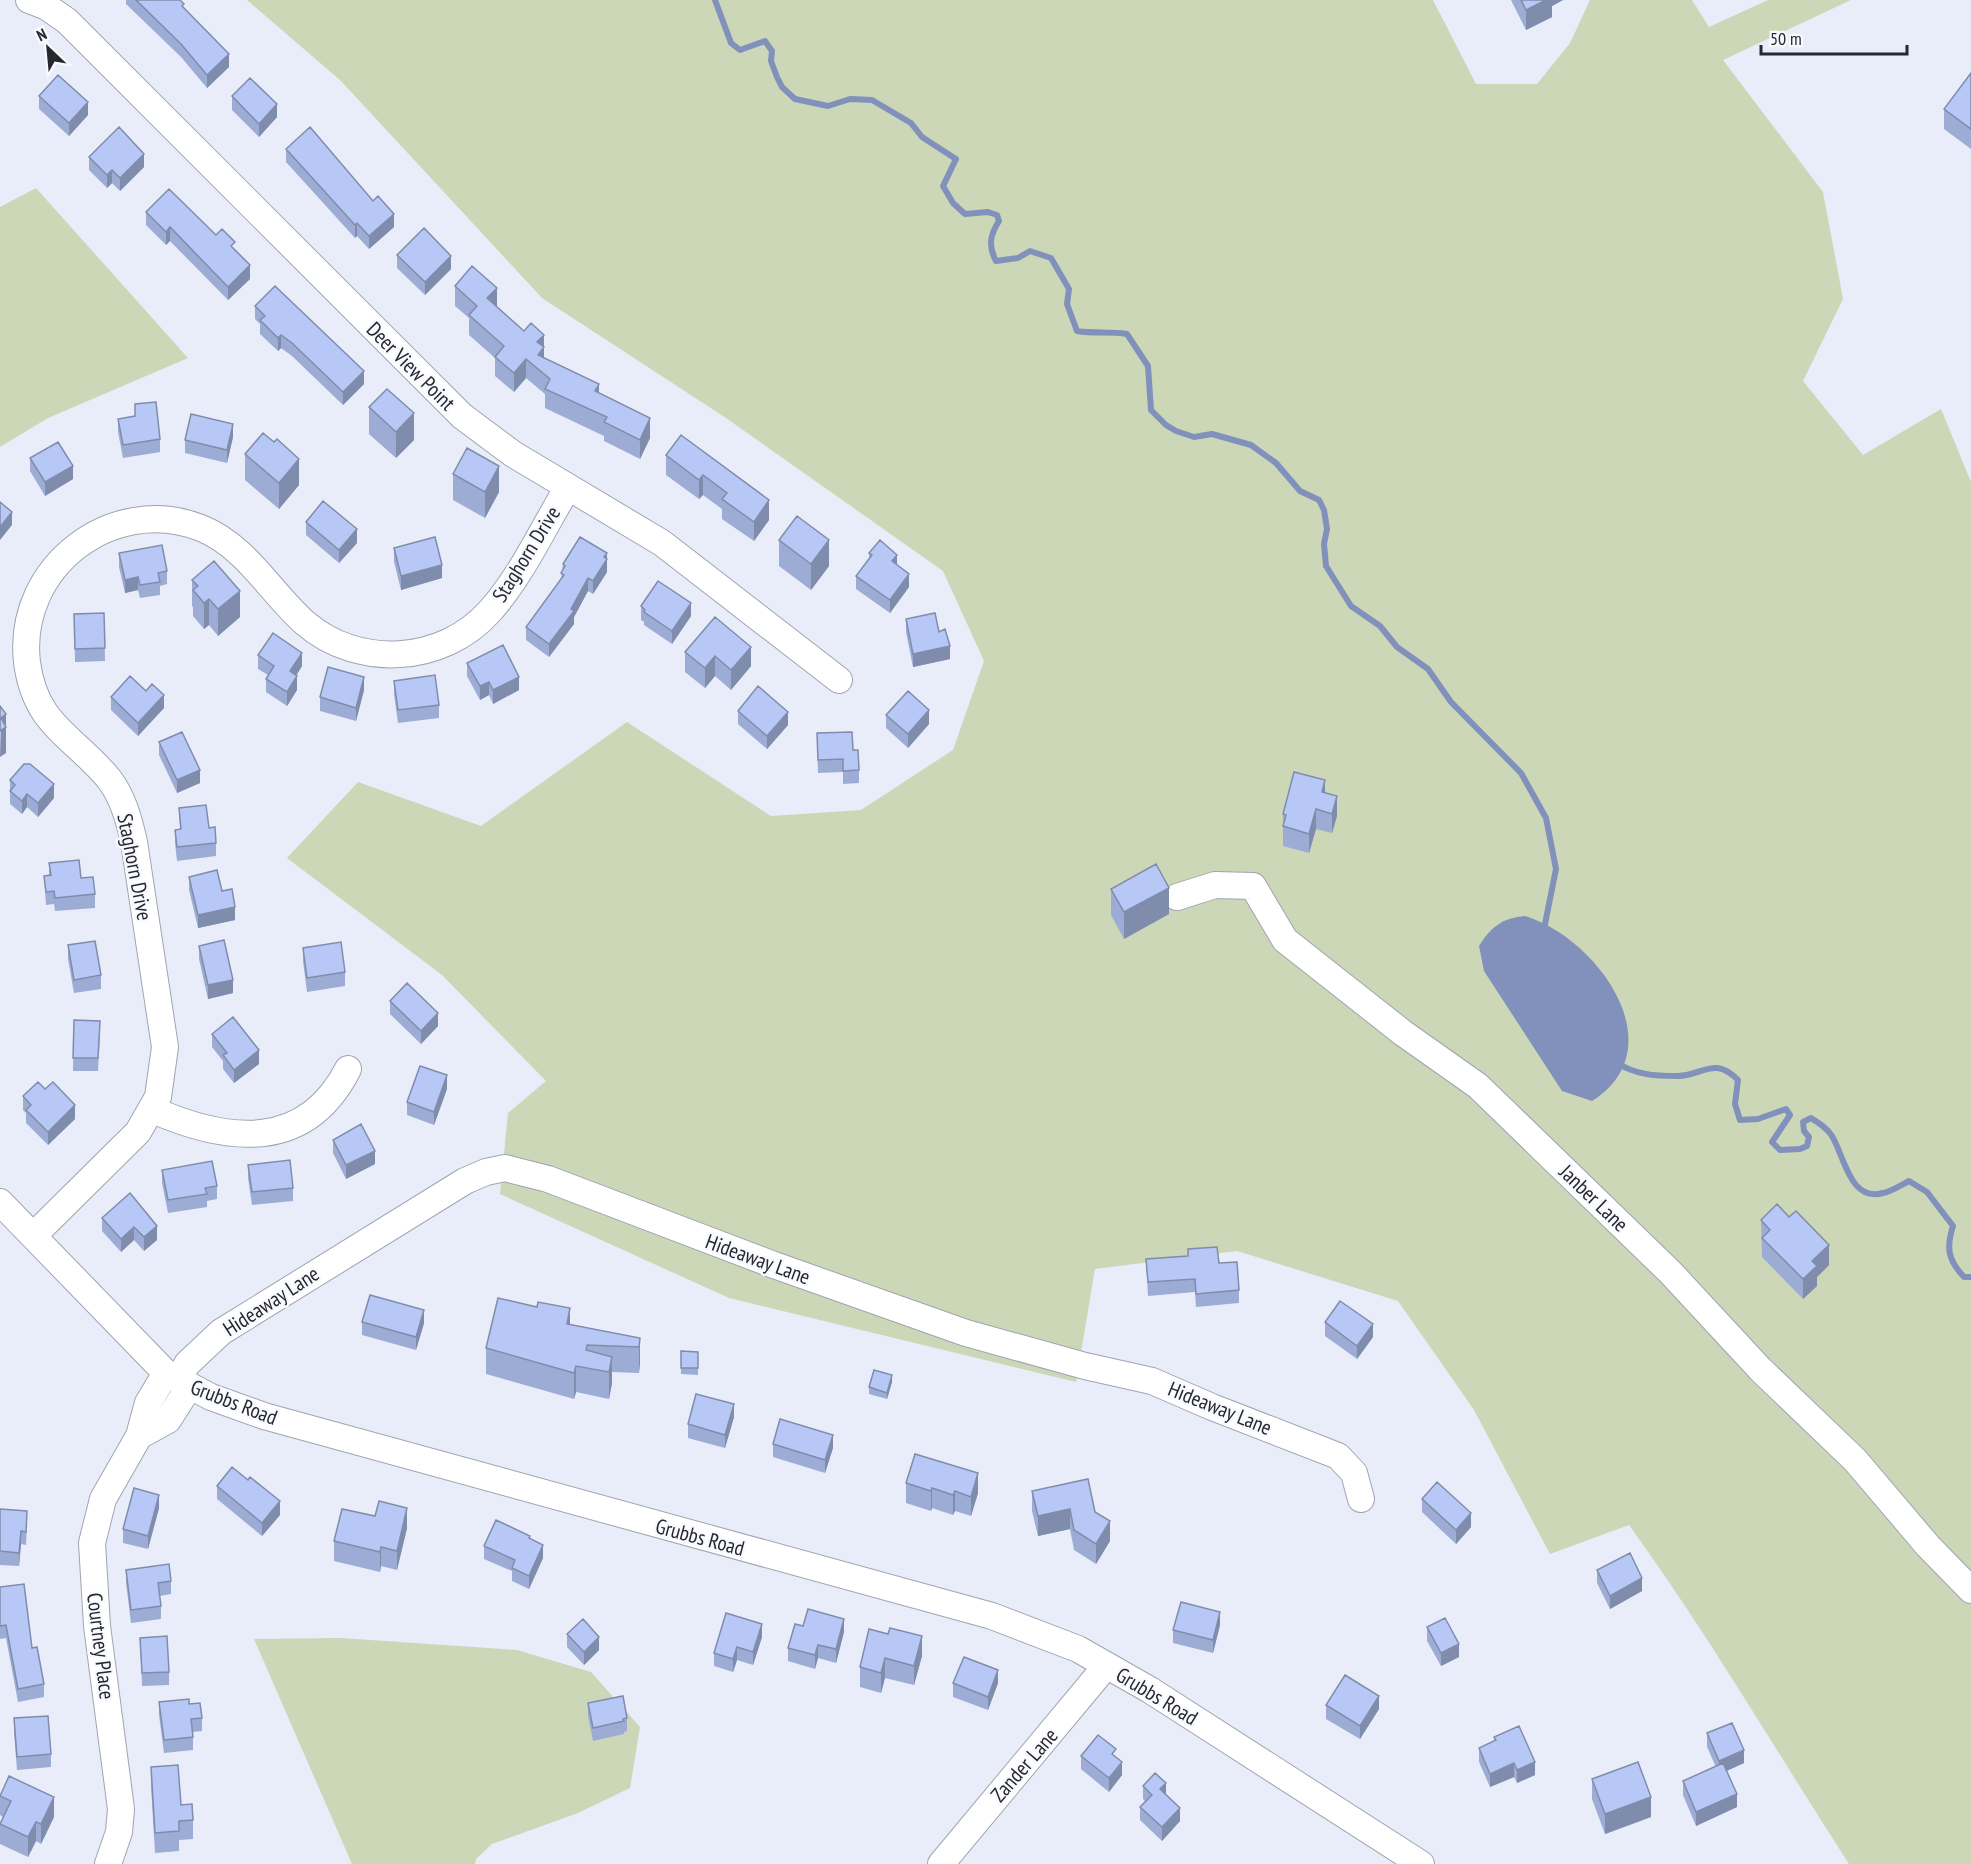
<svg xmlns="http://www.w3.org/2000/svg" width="1971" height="1864" font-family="'PT Sans Narrow',sans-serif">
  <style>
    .green { fill: #cbd7b7 }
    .water { fill: #8191bc }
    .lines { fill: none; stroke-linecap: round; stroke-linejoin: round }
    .stream { stroke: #8191bc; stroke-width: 6 }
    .minor-casing { stroke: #9fa4b0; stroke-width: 28 }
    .minor { stroke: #fff; stroke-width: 26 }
    .wall { fill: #9dacd4 }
    .shaded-wall { fill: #808cac }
    .building { fill: #b7c8f6; stroke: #808cac; stroke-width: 1.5 }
    .labels { text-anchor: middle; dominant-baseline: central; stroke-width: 5; stroke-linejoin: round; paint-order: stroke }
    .street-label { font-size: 21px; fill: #27282d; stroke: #f8faff }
  </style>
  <rect width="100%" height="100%" fill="#e8edf9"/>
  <path class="green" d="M247 0H1433L1476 84H1537L1570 43 1590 0H1692L1709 27 1768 0H1851L1723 60 1823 192 1843 299 1803 381 1863 455 1941 409 1971 482V1864H1849C1776 1751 1708 1634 1629 1525L1550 1554 1474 1410 1398 1301 1237 1251 1095 1269 1076 1382 729 1298 500 1194 508 1113 546 1081 442 975 287 858 358 782 481 826 627 722 771 816 861 810 953 750 984 661 943 571 726 418 542 298 341 81Z
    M36 188 188 358 48 418 0 447V207Z
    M341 1638 517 1650 591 1672 640 1727 630 1788 578 1813 492 1844 476 1859 475 1864H352L254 1639Z"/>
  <path class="water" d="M1525 916C1596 937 1677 1047 1592 1101L1562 1091 1484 971 1479 946C1491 927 1502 918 1525 916Z"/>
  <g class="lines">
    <path class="stream" d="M715 0 731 43 740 50 765 41 772 51 771 61 777 77 782 87 795 99 828 106 850 99 872 100 911 123 922 137 956 159 943 186 953 203 965 214 988 212 997 215 999 221C990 235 988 246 996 261L1018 258 1030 251 1051 258 1069 289 1067 304 1077 331C1095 334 1110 331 1127 334L1148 366 1151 410 1166 425 1176 431 1194 437 1212 434 1251 445 1276 463 1300 491 1319 500 1324 510 1327 529 1324 544 1326 566 1351 606 1380 626 1397 647 1428 669 1451 702 1521 773 1546 818 1556 869 1544 929
      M1615 1062C1636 1075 1654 1076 1678 1076 1704 1075 1714 1056 1738 1080L1735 1104 1740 1120 1758 1119 1786 1109 1790 1115 1772 1142 1780 1150 1800 1149 1807 1146 1809 1137 1804 1131 1803 1122 1811 1118C1819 1123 1827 1128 1832 1136 1845 1158 1850 1202 1883 1193 1892 1191 1901 1185 1909 1181L1927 1192 1953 1226C1946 1248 1948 1260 1964 1277H1971"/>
    <g class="minor-casing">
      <path id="minor" d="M29 0 47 7 67 21 462 416 513 454 662 543 839 680
        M1177 897 1215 885 1253 886 1285 940 1403 1033 1478 1086 1670 1272 1760 1369 1855 1460 1928 1546 1971 1590
        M153 1110C226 1142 305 1153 348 1069
        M0 1202 166 1373 211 1397 264 1416 992 1616 1078 1649 1150 1690 1421 1864
        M33 1236 138 1132 158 1097 165 1047 134 842C129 820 123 797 109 779 74 736 35 726 27 662 16 567 113 493 201 528 246 546 270 592 305 623 358 669 443 664 490 611 522 575 543 528 568 487
        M178 1380 187 1364 221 1332 465 1181 486 1172 505 1168 548 1179 774 1265 966 1333 1085 1366 1152 1381 1212 1407 1338 1456 1354 1473 1361 1499
        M139 1436 168 1420 189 1387
        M108 1864 119 1832 121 1809 97 1626 92 1543 103 1499 139 1436 148 1403 166 1373
        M941 1864 1106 1666"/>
    </g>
    <use href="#minor" class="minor"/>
  </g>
  <path class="wall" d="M126 0H180L184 9 229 67 207 88 181 57 126 4Z
    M1511 0H1563L1552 6V17L1526 30Z
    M1971 73V149L1944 129V109Z
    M39 96 88 115 69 136 39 109Z
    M232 96 277 117 259 137 232 110Z
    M286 149 373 201 394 227 369 249 357 236 355 238 286 162Z
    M89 157 144 167 120 191 112 183 107 188 89 170Z
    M146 212 216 235 235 250 250 279 228 300 170 241 166 245 146 225Z
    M397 255 451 269 425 295 397 268Z
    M455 286 497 307 524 331 544 335V358L599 393 650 438 640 459 604 441V436L545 408V394L526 378 514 392 495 376V358L469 335V318L455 306Z
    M255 306 364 384 343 405 292 356 281 348 278 351 260 334V324L255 319Z
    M135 404 160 439V452L123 458 118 432V419L135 417Z
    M369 407 414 440 396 458 369 434Z
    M233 437 227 463 185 453V440Z
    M274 442 299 485 279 509 245 480V454Z
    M666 455 769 500V520L754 541 722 519V509L703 495 699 499 666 475Z
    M30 458 73 479 45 496 30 471Z
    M453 474 499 492 485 518 453 500Z
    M306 522 357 543 339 563 306 535Z
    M779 540 829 566 811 590 779 566Z
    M394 548 442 578 401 590 394 562Z
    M119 553 167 571V584L160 586V595L140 598 138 590 125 593 119 567Z
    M607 553V572L593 594 588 591 574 617V624L549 657 526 640V627L561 579 563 564Z
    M869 553 897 565 909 587 890 613 856 589V576L869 558Z
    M192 580 240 617 218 636 209 625 204 629 193 616V607L192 606Z
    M641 606 691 616 672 644 644 625V622L641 620Z
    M104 613 105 661 75 662 74 614Z
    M715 617 751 666 731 690 715 676 705 688 685 672V652Z
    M906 619 939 632 950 659 913 667 906 632Z
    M258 655 302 666 296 676 297 690 287 706 266 692V679L268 675 258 669Z
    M467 663 519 690 493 704 489 695 480 700 467 676Z
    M394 681 439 705V718L398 723 394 694Z
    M364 690 356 721 320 711V697Z
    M146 691 164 708 138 736 111 710V697Z
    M738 711 788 725 767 749 738 724Z
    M886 715 929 724 908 748 886 728Z
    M817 733 853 750 859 770V783L843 784V772L818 773Z
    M159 742 200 783 177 793 159 755Z
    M10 780 54 798 38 817 27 807 22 814 10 804Z
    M1325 793 1337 816 1332 833 1316 829 1309 853 1283 846V814Z
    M179 808 209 828 216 843V856L177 861 175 843V830H180Z
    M49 863 81 878 95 894V908L55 911 54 904 46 905 44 876 49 875Z
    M189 877 222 891 235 920 198 928 189 890Z
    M1111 889 1169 914 1124 939 1111 915Z
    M68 945 101 975V989L74 993 68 959Z
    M199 946 233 993 208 999 199 959Z
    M303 948 345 972V986L307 992 303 961Z
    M390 1001 438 1026 421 1044 390 1014Z
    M74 1020 100 1034 98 1071H73Z
    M212 1034 259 1064 234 1083 223 1069V1061L212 1047Z
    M447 1089 434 1125 407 1115V1102Z
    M23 1096 75 1119 48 1145 26 1123V1113L23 1110Z
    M333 1140 375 1164 346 1179 333 1153Z
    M248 1165 293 1188V1201L252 1205 248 1178Z
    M162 1170 217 1186V1199L207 1201V1207L168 1213 162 1183Z
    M130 1193 157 1240 144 1251 134 1240 121 1252 102 1231V1218Z
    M1761 1220 1829 1265 1817 1277V1286L1803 1299 1762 1257Z
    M1146 1259 1219 1263 1239 1290V1303L1196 1307 1195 1292 1148 1296Z
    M362 1322 424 1323 416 1350 362 1335Z
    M1325 1322 1373 1337 1357 1359 1325 1336Z
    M570 1324 640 1338 639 1373 612 1372V1383L609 1399 576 1392 574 1399 486 1374V1348Z
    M681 1351 698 1352V1375L681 1374Z
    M892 1382 887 1399 869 1394V1387Z
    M734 1417 725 1448 688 1438V1424Z
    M773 1444 833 1448 825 1473 773 1457Z
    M248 1480 280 1515 262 1536 217 1499V1486Z
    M906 1483 978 1493 971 1516 955 1511 953 1515 932 1508 931 1511 906 1503Z
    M1032 1491 1095 1512 1110 1541 1096 1564 1074 1550 1070 1529 1038 1536 1032 1511Z
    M1422 1499 1471 1527 1456 1544 1422 1512Z
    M159 1508 148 1549 123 1543V1529Z
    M0 1509 27 1524 26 1545 21 1544 19 1566 0 1565Z
    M407 1528 397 1570 381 1566 380 1572 334 1561V1541Z
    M530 1539 543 1558 529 1589 512 1581V1571L484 1559V1546Z
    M126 1570 171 1581V1594L160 1596 161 1606V1619L131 1623 126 1583Z
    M1597 1570 1642 1591 1610 1609 1597 1583Z
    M0 1587 32 1648 44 1684V1697L18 1702 6 1638 0 1639Z
    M1220 1625 1213 1653 1173 1643V1630Z
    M803 1626 844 1632 836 1663 818 1658 815 1669 788 1661V1648Z
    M1427 1627 1459 1657 1441 1666 1427 1641Z
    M567 1634 599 1650 584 1665 567 1647Z
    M888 1634 922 1656 914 1685 885 1678 881 1693 860 1687V1667Z
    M762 1637 753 1665 737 1660 733 1672 714 1666V1653Z
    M140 1638 169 1672V1685L142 1686Z
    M953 1683H998L988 1710 953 1697Z
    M159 1702 189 1704 202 1718V1731L193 1732V1750L164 1753 159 1715Z
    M588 1703 627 1718V1731L624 1732V1734L593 1741 588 1716Z
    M1326 1705 1379 1709 1360 1739 1326 1719Z
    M14 1718 51 1754V1767L17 1770 14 1732Z
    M1707 1733 1744 1763 1727 1771 1737 1807 1696 1826 1683 1795V1781L1716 1767 1707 1747Z
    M1494 1737 1535 1775 1517 1783 1514 1777 1490 1787 1479 1762V1748L1494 1741Z
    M1081 1756 1116 1757 1122 1775 1109 1792 1081 1769Z
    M151 1767 193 1820V1839L179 1840V1851L155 1853 151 1786Z
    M1592 1779 1651 1817 1605 1834 1592 1799Z
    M1143 1786 1166 1794 1180 1821 1162 1841 1140 1820V1807L1145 1801 1143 1799Z
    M0 1795 54 1817 41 1844 36 1841 28 1857 0 1844V1824L3 1817 0 1815Z"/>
  <path class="shaded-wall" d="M1546 0H1563L1552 6V17L1526 30V10Z
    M229 54V67L207 88V75Z
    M88 102V115L69 136V123Z
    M277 104V117L259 137V124Z
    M144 154V167L120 191V178Z
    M112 170V183L107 188V175Z
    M394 214V227L369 249V236Z
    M357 223V236L355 238V225Z
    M170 227V241L166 245V232Z
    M451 256V269L425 295V282Z
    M250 265V279L228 300V287Z
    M497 288V307L487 298Z
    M281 335V348L278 351V338Z
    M544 335V367L538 369 537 342Z
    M526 359V378L514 392V373Z
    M364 371V384L343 405V392Z
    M599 384V403L595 391Z
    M414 413V440L396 458V432Z
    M650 418V438L640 459V440Z
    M233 424V437L227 463V450Z
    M299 459V485L279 509V483Z
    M73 466V479L45 496V482Z
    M499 466V492L485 518V492Z
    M703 475V495L699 499V480Z
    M769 500V520L754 541V522Z
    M12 512V525L0 540V527Z
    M357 529V543L339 563V550Z
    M829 540V566L811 590V564Z
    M607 553V572L593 594V581Z
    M897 555V568L892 561Z
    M442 565V578L401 590V576Z
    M909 574V587L890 613V600Z
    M138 577V590L125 593V580Z
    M588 578V591L574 617V624L549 657V644Z
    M240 591V617L218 636V609Z
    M209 599V625L204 629V603Z
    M691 603V616L672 644V631Z
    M950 646V659L913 667V654Z
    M751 647V666L731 690V670Z
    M302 653V666L290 685V671Z
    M715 656V676L705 688V668Z
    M297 676V690L287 706V692Z
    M364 677V690L356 721V708Z
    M519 677V690L493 704V690Z
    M489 682V695L480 700V686Z
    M164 695V708L138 736V723Z
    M929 710V724L908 748V734Z
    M788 712V725L767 749V736Z
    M6 714V753L0 757 1 718Z
    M200 770V783L177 793V780Z
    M1325 780V800L1322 812V792Z
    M54 784V798L38 817V803Z
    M27 794V807L22 814V801Z
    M1337 796V816L1332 833V814Z
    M1316 809V829L1309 853V834Z
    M1169 888V914L1124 939V912Z
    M235 907V920L198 928V915Z
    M233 980V993L208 999V985Z
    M438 1013V1026L421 1044V1031Z
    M259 1050V1064L234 1083V1070Z
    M447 1075V1089L434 1125V1112Z
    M75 1105V1119L48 1145V1132Z
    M375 1151V1164L346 1179V1165Z
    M157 1226V1240L144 1251V1237Z
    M134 1227V1240L121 1252V1239Z
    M1829 1245V1265L1817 1277V1286L1803 1299V1279L1812 1261Z
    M570 1308V1335L567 1324Z
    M424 1310V1323L416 1350V1337Z
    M1373 1324V1337L1357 1359V1346Z
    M640 1338V1364L639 1373V1347Z
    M612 1357V1383L609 1399V1372Z
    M576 1366V1392L574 1399V1373Z
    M892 1375V1382L887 1399V1393Z
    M734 1404V1417L725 1448V1435Z
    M833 1435V1448L825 1473V1460Z
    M978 1473V1493L971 1516V1497Z
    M932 1488V1508L931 1511V1491Z
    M955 1491V1511L953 1515V1495Z
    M159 1495V1508L148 1549V1536Z
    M280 1501V1515L262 1536V1523Z
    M407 1508V1528L397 1570V1551Z
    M1070 1509V1529L1038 1536V1516Z
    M1471 1513V1527L1456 1544V1530Z
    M1110 1521V1541L1096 1564V1544Z
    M21 1531V1544L19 1566V1553Z
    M543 1545V1558L529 1589V1576Z
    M381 1547V1566L380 1572V1552Z
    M1642 1578V1591L1610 1609V1596Z
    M1220 1612V1625L1213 1653V1640Z
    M844 1619V1632L836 1663V1649Z
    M762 1624V1637L753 1665V1652Z
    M922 1636V1656L914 1685V1666Z
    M599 1637V1650L584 1665V1652Z
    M1459 1644V1657L1441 1666V1653Z
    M818 1645V1658L815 1669V1655Z
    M737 1647V1660L733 1672V1659Z
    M885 1658V1678L881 1693V1673Z
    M998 1670V1683L988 1710V1697Z
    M1379 1696V1709L1360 1739V1726Z
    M1744 1750V1763L1719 1774V1761Z
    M1122 1762V1775L1109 1792V1778Z
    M1535 1762V1775L1517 1783V1770Z
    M1514 1763V1777L1490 1787V1774Z
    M1166 1783V1796L1160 1789Z
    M1737 1794V1807L1696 1826V1812Z
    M54 1797V1817L41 1844V1824Z
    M1651 1797V1817L1605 1834V1814Z
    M1180 1808V1821L1162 1841V1827Z
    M36 1822V1841L28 1857V1837Z"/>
  <path class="building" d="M136 0H180L184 4 182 6 229 54 207 75 181 44Z
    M1521 0H1546L1526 10Z
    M1971 73V129L1944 109Z
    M58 75 88 102 69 123 39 96Z
    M250 78 277 104 259 124 232 96Z
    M119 127 144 154 120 178 112 170 107 175 89 157Z
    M310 127 373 201 378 196 394 214 369 236 357 223 355 225 286 149Z
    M169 189 216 235 222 229 235 242 231 246 250 265 228 287 170 227 166 232 146 212Z
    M424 228 451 256 425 282 397 255Z
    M472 266 497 288 487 298 524 331 531 323 544 335 537 342 544 347 538 355 599 384 595 391 650 418 640 440 604 422 607 417 545 389 550 379 526 359 514 373 495 357 504 346 469 315 477 306 455 286Z
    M275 286 364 371 343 392 292 343 281 335 278 338 260 320 265 316 255 306Z
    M387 389 414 413 396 432 369 407Z
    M156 402 160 439 123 445 118 419 135 416V404Z
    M191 414 233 424 227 450 185 440Z
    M263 433 274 442 277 439 299 459 279 483 245 454Z
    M681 435 769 500 754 522 722 499 727 493 703 475 699 480 666 455Z
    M58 442 73 466 45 482 30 458Z
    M467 448 499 466 485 492 453 474Z
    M323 501 357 529 339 550 306 522Z
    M0 502 12 512 0 527Z
    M797 516 829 540 811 564 779 540Z
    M435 537 442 565 401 576 394 548Z
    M580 537 607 553 604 557 607 559 593 581 588 578 571 609 574 611 549 644 526 627 564 575 561 573 565 566 563 564Z
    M880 540 897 555 892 561 909 574 890 600 856 576 872 555 869 553Z
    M162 545 167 571 158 573 160 582 140 585 138 577 125 580 119 553Z
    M214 561 240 591 218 609 209 599 204 603 193 590 198 586 192 580Z
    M658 581 691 603 672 631 644 612 645 610 641 606Z
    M104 613 105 648 75 649 74 614Z
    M935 613 939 632 945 629 950 646 913 654 906 619Z
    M715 617 751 647 731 670 715 656 705 668 685 652Z
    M273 633 302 653 290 671 297 676 287 692 266 679 274 666 258 655Z
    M503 645 519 677 493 690 489 682 480 686 467 663Z
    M328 667 364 677 356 708 320 697Z
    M435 675 439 705 398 710 394 681Z
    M130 676 146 691 152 684 164 695 138 723 111 697Z
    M758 686 788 712 767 736 738 711Z
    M908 691 929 710 908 734 886 715Z
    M0 706 6 714 1 718 6 727 0 731Z
    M182 732 200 770 177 780 159 742Z
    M852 732 853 750H858L859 770 843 771V759L818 760 817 733Z
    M24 764H30L54 784 38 803 27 794 22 801 10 791 15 785 10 780Z
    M1294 772 1325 780 1322 792 1337 796 1332 814 1316 809 1309 834 1283 826 1286 815 1283 814Z
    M206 805 209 828 215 827 216 843 177 847 175 830 181 829 179 808Z
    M79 860 81 878 93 877 95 894 55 898 54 891 46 892 44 876 51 875 49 863Z
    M1156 864 1169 888 1124 912 1111 889Z
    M217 870 222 891 232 889 235 907 198 915 189 877Z
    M224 940 233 980 208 985 199 946Z
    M95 941 101 975 74 980 68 945Z
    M341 942 345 972 307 978 303 948Z
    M407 983 438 1013 421 1031 390 1001Z
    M233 1017 259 1050 234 1070 223 1055 227 1053 212 1034Z
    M74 1020 100 1021 98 1058H73Z
    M420 1066 447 1075 434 1112 407 1102Z
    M38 1082 45 1089 53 1082 75 1105 48 1132 26 1110 31 1105 23 1096Z
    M361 1124 375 1151 346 1165 333 1140Z
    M290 1160 293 1188 252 1192 248 1165Z
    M212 1161 217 1186 205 1188 207 1194 168 1200 162 1170Z
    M130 1193 157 1226 144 1237 134 1227 121 1239 102 1218Z
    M1777 1204 1789 1217 1796 1211 1829 1245 1812 1261 1817 1266 1803 1279 1762 1238 1770 1230 1761 1220Z
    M1217 1247 1219 1263 1237 1262 1239 1290 1196 1294 1195 1279 1148 1282 1146 1259 1188 1256V1249Z
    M370 1295 424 1310 416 1337 362 1322Z
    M498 1298 537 1307 538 1302 570 1308 567 1324 640 1338 639 1347 587 1345 586 1350 612 1357 609 1372 576 1366 574 1373 486 1348Z
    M1340 1301 1373 1324 1357 1346 1325 1322Z
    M681 1351 698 1352V1368H681Z
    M874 1370 892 1375 887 1393 869 1387Z
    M696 1394 734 1404 725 1435 688 1424Z
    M780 1419 833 1435 825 1460 773 1444Z
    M915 1454 978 1473 971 1497 955 1491 953 1495 932 1488 931 1491 906 1483Z
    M232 1467 248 1480 250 1477 280 1501 262 1523 217 1486Z
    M1088 1479 1095 1512 1110 1521 1096 1544 1074 1530 1070 1509 1038 1516 1032 1491Z
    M1437 1482 1471 1513 1456 1530 1422 1499Z
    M134 1488 159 1495 148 1536 123 1529Z
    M379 1501 407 1508 397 1551 381 1547 380 1552 334 1541 342 1509 375 1516Z
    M0 1509 27 1511 26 1532 21 1531 19 1553 0 1551Z
    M496 1520 530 1536 529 1538 543 1545 529 1576 512 1568 515 1560 484 1546Z
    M1630 1553 1642 1578 1610 1596 1597 1570Z
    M169 1564 171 1581 158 1583 161 1606 131 1610 126 1570Z
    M24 1584 32 1648 37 1647 44 1684 18 1689 6 1625 0 1626V1587Z
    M1181 1602 1220 1612 1213 1640 1173 1630Z
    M808 1609 844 1619 836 1649 818 1645 815 1655 788 1648 795 1624 803 1626Z
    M726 1613 762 1624 753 1652 737 1647 733 1659 714 1653Z
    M1445 1618 1459 1644 1441 1653 1427 1627Z
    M583 1619 599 1637 584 1652 567 1634Z
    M890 1628 922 1636 914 1666 885 1658 881 1673 860 1667 869 1629 888 1634Z
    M167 1636 169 1672 142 1673 140 1638Z
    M964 1657 998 1670 988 1697 953 1683Z
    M1345 1675 1379 1696 1360 1726 1326 1705Z
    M623 1696 627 1718 623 1719 624 1721 593 1728 588 1703Z
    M189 1699V1704L200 1703 202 1718 191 1719 193 1737 164 1740 159 1702Z
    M48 1716 51 1754 17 1757 14 1718Z
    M1732 1723 1744 1750 1719 1761 1707 1733Z
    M1519 1726 1535 1762 1517 1770 1514 1763 1490 1774 1479 1748 1496 1740 1494 1737Z
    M1098 1735 1116 1749 1112 1754 1122 1762 1109 1778 1081 1756Z
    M1638 1762 1651 1797 1605 1814 1592 1779Z
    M1723 1763 1737 1794 1696 1812 1683 1781Z
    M178 1765 181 1805 192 1804 193 1820 179 1821V1831L155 1833 151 1767Z
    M1155 1773 1166 1783 1160 1789 1180 1808 1162 1827 1140 1807 1152 1795 1143 1786Z
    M9 1776 54 1797 41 1824 36 1822 28 1837 0 1824 11 1801 0 1796Z"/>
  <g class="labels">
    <g class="street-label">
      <text transform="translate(411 366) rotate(45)">Deer View Point</text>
      <text transform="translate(526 554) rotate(-58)">Staghorn Drive</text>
      <text transform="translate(135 867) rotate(79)">Staghorn Drive</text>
      <text transform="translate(1594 1198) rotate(44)">Janber Lane</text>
      <text transform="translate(758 1259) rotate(20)">Hideaway Lane</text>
      <text transform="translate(271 1301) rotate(-33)">Hideaway Lane</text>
      <text transform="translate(234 1402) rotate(21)">Grubbs Road</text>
      <text transform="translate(1220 1408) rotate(22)">Hideaway Lane</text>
      <text transform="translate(700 1537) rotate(15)">Grubbs Road</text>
      <text transform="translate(101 1646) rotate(83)">Courtney Place</text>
      <text transform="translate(1157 1696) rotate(31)">Grubbs Road</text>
      <text transform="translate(1024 1765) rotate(-49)">Zander Lane</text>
    </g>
  </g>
  <g transform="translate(48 48) rotate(334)" stroke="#f8faff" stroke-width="4.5" paint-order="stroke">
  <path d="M0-4.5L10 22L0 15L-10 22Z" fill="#27282d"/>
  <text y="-9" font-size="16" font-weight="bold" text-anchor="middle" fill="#27282d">N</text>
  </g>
  <path d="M1761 45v9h146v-9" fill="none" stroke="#27282d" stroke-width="3"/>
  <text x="1770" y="45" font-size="18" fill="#27282d" stroke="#f8faff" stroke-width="4.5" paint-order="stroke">50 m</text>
</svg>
